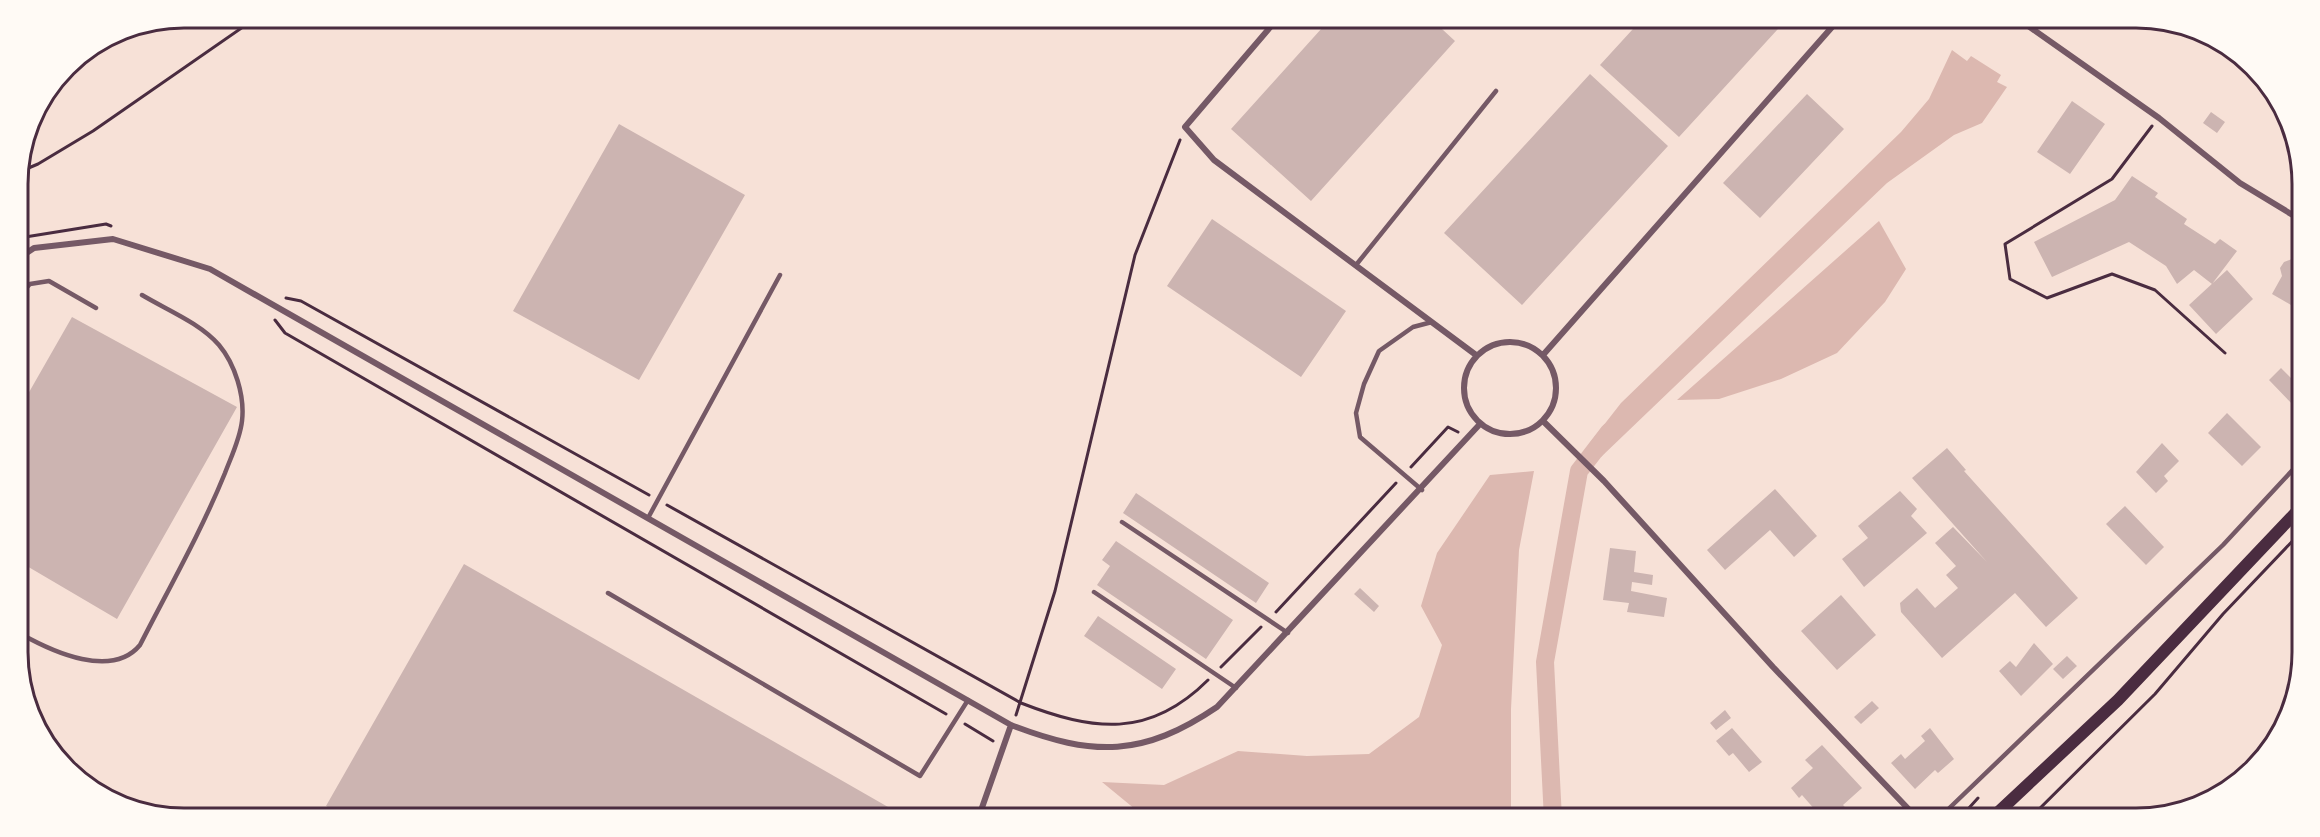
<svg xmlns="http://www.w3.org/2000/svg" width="2320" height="837" font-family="Jost,sans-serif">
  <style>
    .water { fill: #dcb8b0 }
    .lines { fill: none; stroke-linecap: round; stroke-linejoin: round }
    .canal { stroke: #dcb8b0; stroke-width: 18 }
    .building { fill: #ccb4b1 }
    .path { stroke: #4a2c40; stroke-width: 3 }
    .service { stroke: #755966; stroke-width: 4.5 }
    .minor { stroke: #755966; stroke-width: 6 }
    .secondary { stroke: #4a2c40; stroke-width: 12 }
    .rim { fill: none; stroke: #4a2c40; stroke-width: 3 }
  </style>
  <rect width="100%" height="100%" fill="#f7e1d7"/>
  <path class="water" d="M1952 50 1967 61 1971 56 2001 75 1997 82 2007 87 1982 123 1954 135 1887 183 1601 457 1589 444 1621 403 1901 132 1929 99Z
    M1879 221 1906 269 1885 302 1837 353 1781 379 1719 399 1677 400Z
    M1534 471 1519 550 1511 709V819H1147L1102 782 1164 785 1238 751 1307 756 1369 754 1419 717 1442 645 1421 606 1437 553 1490 475Z"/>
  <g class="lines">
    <path class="canal" d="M1553 819 1545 662 1579 471 1609 432"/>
  </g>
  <path class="building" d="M1331 18H1430L1455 41 1311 201 1231 129Z
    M1643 18H1788L1679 137 1600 65Z
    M1590 74 1668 146 1522 305 1444 233Z
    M1807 94 1844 129 1760 218 1723 183Z
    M2072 101 2105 124 2070 174 2037 152Z
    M2211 112 2225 122 2217 133 2203 123Z
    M619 124 745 195 639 380 513 311Z
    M2132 176 2158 193 2155 197 2187 219 2184 224 2215 244 2220 239 2237 251 2212 284 2194 270 2177 284 2166 266 2129 242 2052 277 2034 242 2115 200Z
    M1212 219 1346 311 1301 377 1167 286Z
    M2292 259 2299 263 2301 297 2297 295 2291 305 2272 294 2282 276 2280 268 2284 262Z
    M2227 270 2253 299 2216 334 2189 305Z
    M72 317 237 407 117 619 20 562V408Z
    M2281 368 2292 379 2301 370V401L2295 407 2269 380Z
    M2227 413 2261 447 2242 466 2208 433Z
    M2162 443 2179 461 2164 476 2168 481 2156 493 2136 472Z
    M1947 448 1966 470 1964 471 2078 598 2046 627 2015 593 1942 658 1901 612 1900 603 1917 588 1935 608 1958 588 1946 575 1956 566 1935 543 1953 527 1987 562 1912 478Z
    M1775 489 1817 536 1794 557 1770 530 1725 570 1707 550Z
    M1900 491 1917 509 1911 516 1927 533 1864 587 1842 559 1868 538 1858 526Z
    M1136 493 1269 583 1256 603 1123 513Z
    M2125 506 2164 547 2146 565 2106 524Z
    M1116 541 1233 620 1206 659 1097 585 1110 566 1102 560Z
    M1610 548 1636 551 1634 572 1653 575 1652 585 1632 582 1631 591 1667 598 1664 617 1627 612 1629 603 1603 600Z
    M464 564 909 819H348L326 806Z
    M1360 588 1379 606 1374 612 1354 594Z
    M1841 595 1876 635 1837 670 1801 631Z
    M1098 616 1176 669 1162 689 1084 636Z
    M2034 643 2053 664 2021 696 1999 671 2010 661 2016 667Z
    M2067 656 2077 666 2063 679 2053 669Z
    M1872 701 1879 708 1861 724 1854 717Z
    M1725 710 1731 718 1716 730 1710 723Z
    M1732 728 1762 762 1749 772 1733 753 1729 756 1716 741Z
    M1930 728 1954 759 1938 773 1935 770 1915 789 1891 763 1901 754 1905 759 1925 741 1921 736Z
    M1822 745 1862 788 1843 805 1856 819H1823L1802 795 1799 798 1791 788 1813 768 1805 760Z"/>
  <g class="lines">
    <path class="path" d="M2152 126 2112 179 2005 244 2010 279 2047 298 2112 274 2155 290 2225 353
      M19 172 38 164 93 131 256 18
      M19 238 106 224 111 226
      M286 298 301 301 649 495
      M275 320 285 333 946 714
      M1411 467 1448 427 1458 432
      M667 505 1021 703C1093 731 1149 739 1208 680
      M1276 612 1396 483
      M1221 667 1261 627
      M1016 715 1055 591 1135 255 1180 140
      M965 724 993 741
      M1959 819 1978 798
      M2029 819 2155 694 2223 614 2302 531"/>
    <path class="service" d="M1356 265 1496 91
      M19 296 30 284 49 281 96 308
      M1422 490 1360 437 1356 413 1364 384 1379 351 1413 327 1432 322
      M648 518 780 275
      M1122 522 1288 633
      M1094 592 1236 688
      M608 593 920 776 968 700
      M21 634C53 652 112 679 140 645 169 588 201 532 225 473 231 457 240 439 242 421 245 396 235 364 219 345 200 323 167 310 142 295
      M1938 819 2223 545 2301 461"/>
    <path class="minor" d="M1278 18 1185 127 1214 160 1476 355
      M2017 18 2159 118 2240 183 2301 220
      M19 258 34 248 113 239 210 269 1011 725C1094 757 1143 757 1217 707L1480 424
      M1464 388a46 46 0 1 1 92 0a46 46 0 1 1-92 0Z
      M1543 355 1840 18
      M1543 421 1604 481 1773 667 1918 819
      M978 819 1011 725"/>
    <path class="secondary" d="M1991 819 2118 700 2302 506"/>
  </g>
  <path d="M0 0H2320V837H0ZM184 28H2136A156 156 0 0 1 2292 184V652A156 156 0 0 1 2136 808H184A156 156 0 0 1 28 652V184A156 156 0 0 1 184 28Z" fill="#fffaf5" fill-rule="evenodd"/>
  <path class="rim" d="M184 28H2136A156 156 0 0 1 2292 184V652A156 156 0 0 1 2136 808H184A156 156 0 0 1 28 652V184A156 156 0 0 1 184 28Z"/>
</svg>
